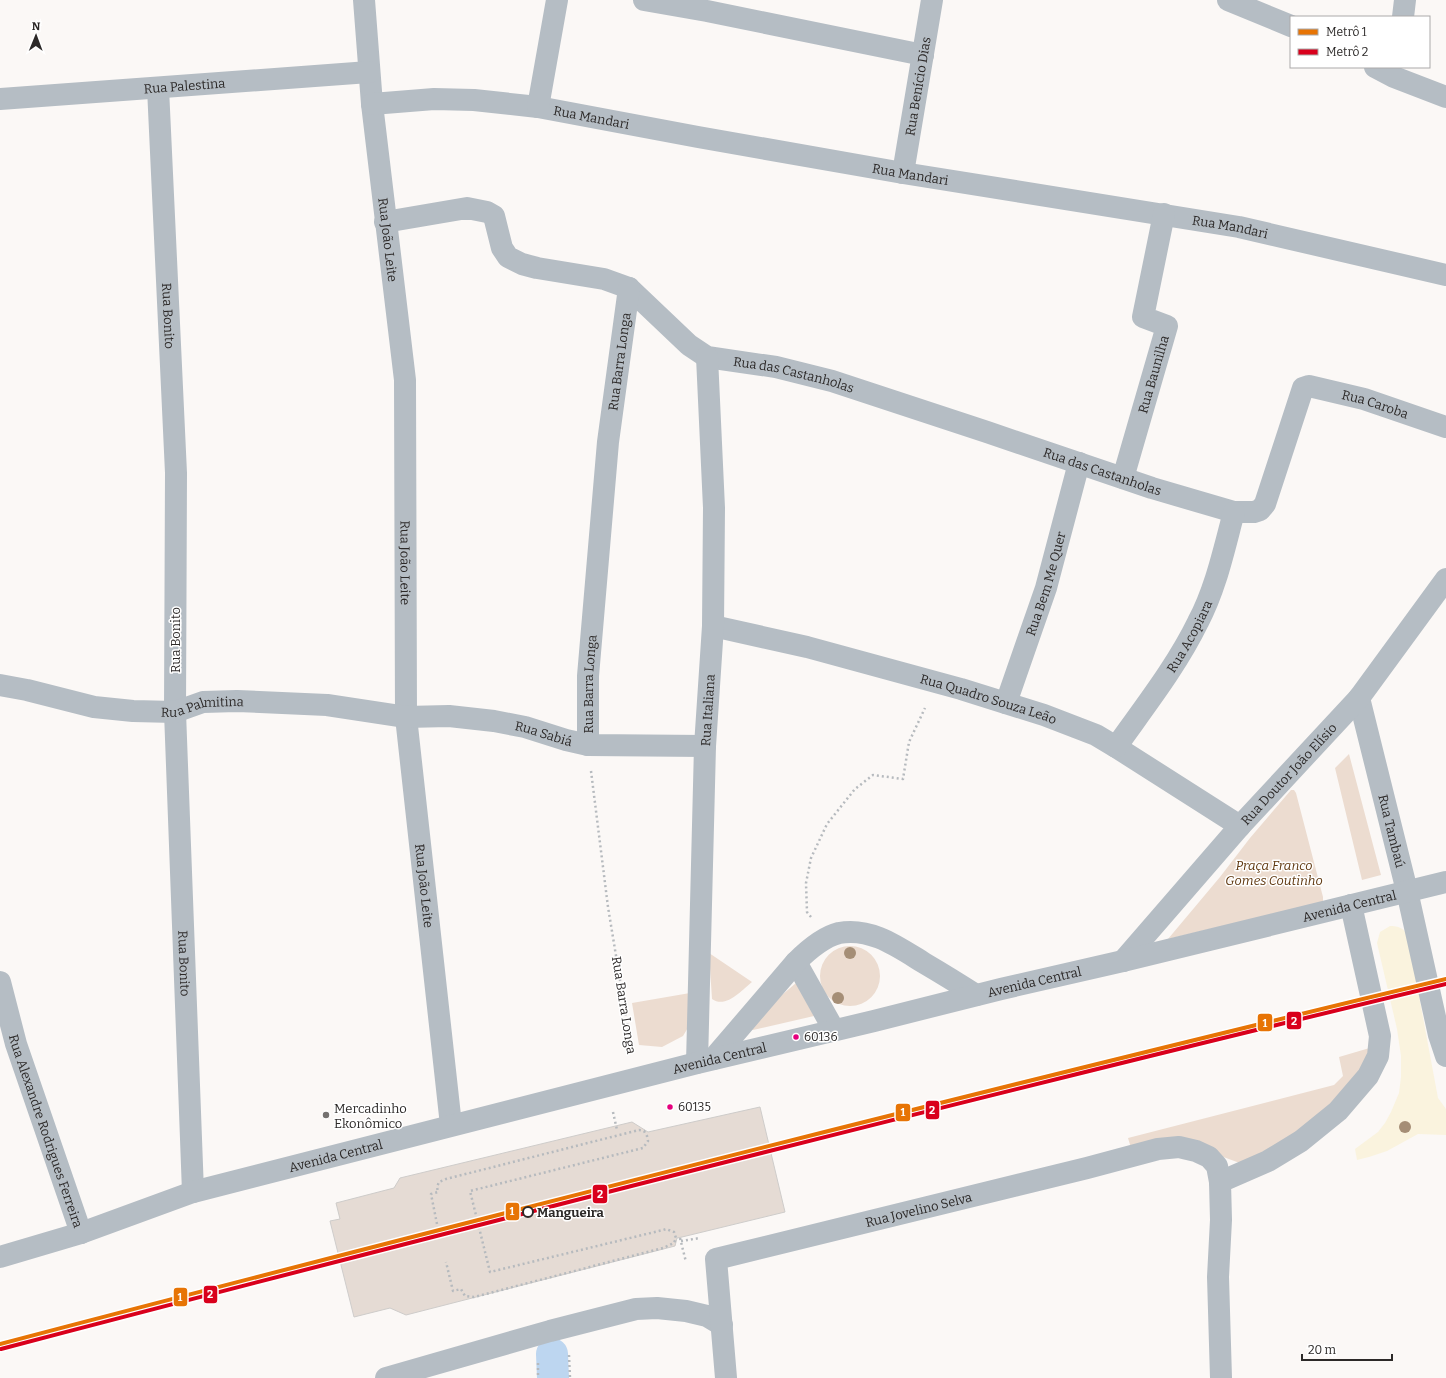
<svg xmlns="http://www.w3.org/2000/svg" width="1446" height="1378" font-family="Bitter,serif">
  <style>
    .green { fill: #ecdcd0 }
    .sand { fill: #faf3de }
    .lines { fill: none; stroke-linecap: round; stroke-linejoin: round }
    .canal { stroke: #bdd6f0; stroke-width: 32 }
    .building { fill: #e5dbd4; stroke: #ceccca }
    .path { stroke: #b6babe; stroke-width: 2.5; stroke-dasharray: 2 3; stroke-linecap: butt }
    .minor { stroke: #b5bdc4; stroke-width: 22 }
    .metro-1-casing { stroke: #fff; stroke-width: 7 }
    .metro-2-casing { stroke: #fff; stroke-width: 7 }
    .metro-1 { stroke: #e77405; stroke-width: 4 }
    .metro-2 { stroke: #d9001c; stroke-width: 4 }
    .tree { fill: #a58e76 }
    .bus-dot { fill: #e5007d; stroke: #fff; stroke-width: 1.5 }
    .poi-dot { fill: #747170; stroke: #fff; stroke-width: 1.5 }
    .stop-dot { fill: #fff; stroke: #2c2928; stroke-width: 2 }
    .labels { text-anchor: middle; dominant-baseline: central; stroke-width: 3; stroke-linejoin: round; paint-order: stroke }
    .bus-label { font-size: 12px; fill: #2c2928; stroke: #fff; text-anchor: start }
    .street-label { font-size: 13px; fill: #2c2928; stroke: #fff }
    .park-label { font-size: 13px; font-style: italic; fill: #5f370e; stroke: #fff }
    .poi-label { font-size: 13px; fill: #2c2928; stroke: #fff; text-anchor: start }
    .stop-label { font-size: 13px; font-weight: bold; fill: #2c2928; stroke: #fff; text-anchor: start }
    .line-badge { stroke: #fff; stroke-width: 1.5 }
    .badge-label { font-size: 11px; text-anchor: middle; font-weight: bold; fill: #fff }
  </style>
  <rect width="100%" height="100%" fill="#fbf8f6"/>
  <path class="green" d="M1349 754 1381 875 1362 880 1335 768Z
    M1291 790H1294L1296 793 1323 897V902L1168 939 1220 877 1250 838Z
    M820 976a30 30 0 1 1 60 0a30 30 0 1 1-60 0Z
    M709 953 715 957 752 982C742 990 726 1009 712 999Z
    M796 983 814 1016 753 1030 749 1028V1023Z
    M690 993 695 1016 683 1036 662 1047 639 1045 632 1003Z
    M1373 1047 1369 1085 1253 1162H1237L1218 1155 1131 1148 1128 1138 1334 1085 1343 1076 1339 1057Z"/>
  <path class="sand" d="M1390 926C1398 926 1405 928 1408 937L1438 1098 1446 1109V1135L1418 1134 1387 1151 1369 1157 1357 1160 1355 1149 1378 1132 1385 1123 1391 1112 1399 1093 1401 1077V1056L1397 1029 1377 943 1380 932Z"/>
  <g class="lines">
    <path class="canal" d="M552 1354 553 1378"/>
  </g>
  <path class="building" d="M760 1107 785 1212 682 1237 677 1238 675 1246 406 1315 390 1308 354 1317 330 1221 340 1219 336 1203 394 1188 400 1178 632 1122 648 1132Z"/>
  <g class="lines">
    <path class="path" d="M591 771 608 907 632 1053
      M811 917 807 912 806 883 811 858 827 824 855 789 873 775 903 779 909 742 925 708
      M613 1112 617 1130
      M437 1224 431 1194 438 1192 437 1187 439 1182 446 1179 639 1130 644 1131 647 1136 648 1141 643 1148 470 1191 490 1272 663 1230 666 1229 674 1232 676 1238 674 1243 663 1248 474 1297 465 1296 461 1289 453 1291 446 1262
      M680 1238 686 1262
      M681 1241 700 1238
      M569 1355 570 1378
      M538 1363V1378"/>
    <g class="minor">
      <path id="s1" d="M364 0 372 104 405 380 406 717 451 1125"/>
      <path d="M644 0 707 11 923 55"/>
      <path d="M1228 0 1291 26"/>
      <path d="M1403 17 1405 0"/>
      <path d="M1375 67 1394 77 1446 97"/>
      <path id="s2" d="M158 88 176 473 175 712 193 1192"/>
      <path id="s3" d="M0 99 369 72"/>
      <path id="s4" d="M372 104 434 99 474 100 538 107 698 137 903 173 1239 227 1446 275"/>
      <path d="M538 107 557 0"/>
      <path id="s5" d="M903 173 932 0"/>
      <path id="s6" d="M385 222 467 208 487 212 494 216 502 248 508 257 522 264 537 268 604 279 629 288 689 345 707 357 776 367 832 381 987 432 1152 488 1234 512H1254L1260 510 1265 504 1303 388 1309 386 1364 399 1446 427"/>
      <path id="s7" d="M1123 478 1167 326 1143 317 1164 214"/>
      <path id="s8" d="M713 626 807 647 961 689 1044 715 1096 735 1116 747 1240 826"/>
      <path id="s9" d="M0 685 27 690 94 707 133 711 175 712 203 702 237 701 327 705 406 717 449 716 494 721 525 727 566 740 588 745 705 746"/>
      <path id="s10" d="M1359 698 1407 891 1439 1035 1446 1056"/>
      <path id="s11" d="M1006 703 1046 588 1079 463"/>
      <path id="s12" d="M588 745V676L608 442 629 288"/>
      <path id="s13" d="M1116 747C1145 706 1176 667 1198 622 1216 588 1224 549 1234 512"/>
      <path id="s14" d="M1123 961 1240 826 1359 698 1446 579"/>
      <path d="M796 962 834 1030"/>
      <path id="s15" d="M0 982 16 1044 81 1233"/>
      <path d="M713 1059 796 962C808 950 823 937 839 933 871 927 898 947 924 963 941 973 959 984 976 995"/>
      <path id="s16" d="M697 1063 705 746 713 626 714 508 707 357"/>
      <path id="s17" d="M0 1257 81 1233 193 1192 697 1063 874 1021 1001 989 1123 961 1446 882"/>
      <path d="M386 1378 550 1331 636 1309 657 1308 686 1311 707 1316 722 1325"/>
      <path id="s18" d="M726 1378 716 1259 1087 1168 1158 1149 1179 1147 1196 1151 1209 1157 1217 1166 1220 1182"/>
      <path d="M1221 1378 1218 1277 1221 1220 1220 1182 1268 1161 1301 1141 1338 1111 1368 1076 1378 1056 1380 1036 1351 905"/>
    </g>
    <g class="metro-1-casing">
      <path id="metro-1" d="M0 1344C481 1218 963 1095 1446 979"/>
    </g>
    <g class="metro-2-casing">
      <path id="metro-2" d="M1 1349C482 1223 963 1100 1446 984"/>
    </g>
    <use href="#metro-1" class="metro-1"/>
    <use href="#metro-2" class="metro-2"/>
  </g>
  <g class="tree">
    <circle cx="850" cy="953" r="6"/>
    <circle cx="838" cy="998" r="6"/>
    <circle cx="1405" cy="1127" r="6"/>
  </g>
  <g class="bus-dot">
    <circle cx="796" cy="1037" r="3.5"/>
    <circle cx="670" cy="1107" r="3.5"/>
  </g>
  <circle class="poi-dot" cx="326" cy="1115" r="4"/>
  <circle class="stop-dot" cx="528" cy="1212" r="5"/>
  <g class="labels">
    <g class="bus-label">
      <text x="804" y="1037">60136</text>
      <text x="678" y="1107">60135</text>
    </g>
    <g class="street-label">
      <text stroke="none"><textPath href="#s3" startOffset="185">Rua Palestina</textPath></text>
      <text stroke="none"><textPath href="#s5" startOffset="88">Rua Benício Dias</textPath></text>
      <text stroke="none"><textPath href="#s4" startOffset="221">Rua Mandari</textPath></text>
      <text stroke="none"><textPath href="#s4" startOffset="545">Rua Mandari</textPath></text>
      <text stroke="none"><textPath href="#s4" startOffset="869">Rua Mandari</textPath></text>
      <text stroke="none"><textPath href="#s1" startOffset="241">Rua João Leite</textPath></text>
      <text stroke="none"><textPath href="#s2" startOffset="228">Rua Bonito</textPath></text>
      <text stroke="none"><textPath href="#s12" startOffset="385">Rua Barra Longa</textPath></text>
      <text stroke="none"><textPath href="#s7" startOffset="108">Rua Baunilha</textPath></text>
      <text stroke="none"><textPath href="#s6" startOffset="474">Rua das Castanholas</textPath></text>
      <text stroke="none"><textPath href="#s6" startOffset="1167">Rua Caroba</textPath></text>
      <text stroke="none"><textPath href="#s6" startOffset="798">Rua das Castanholas</textPath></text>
      <text stroke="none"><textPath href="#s1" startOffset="565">Rua João Leite</textPath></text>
      <text stroke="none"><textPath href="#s11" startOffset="126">Rua Bem Me Quer</textPath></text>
      <text stroke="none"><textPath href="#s13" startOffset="133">Rua Acopiara</textPath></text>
      <text transform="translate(175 640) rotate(-90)">Rua Bonito</text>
      <text stroke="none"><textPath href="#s12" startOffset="61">Rua Barra Longa</textPath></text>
      <text stroke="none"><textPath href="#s8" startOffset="285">Rua Quadro Souza Leão</textPath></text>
      <text stroke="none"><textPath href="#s9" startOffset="206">Rua Palmitina</textPath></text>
      <text stroke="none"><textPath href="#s16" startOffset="353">Rua Italiana</textPath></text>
      <text stroke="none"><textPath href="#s9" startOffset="551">Rua Sabiá</textPath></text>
      <text stroke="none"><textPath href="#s14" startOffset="250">Rua Doutor João Elísio</textPath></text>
      <text stroke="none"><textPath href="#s10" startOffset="137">Rua Tambaú</textPath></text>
      <text stroke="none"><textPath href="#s1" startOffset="889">Rua João Leite</textPath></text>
      <text stroke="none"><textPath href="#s17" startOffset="1395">Avenida Central</textPath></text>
      <text stroke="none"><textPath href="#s2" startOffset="876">Rua Bonito</textPath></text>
      <text stroke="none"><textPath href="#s17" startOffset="1071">Avenida Central</textPath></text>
      <text transform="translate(624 1005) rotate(81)">Rua Barra Longa</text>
      <text stroke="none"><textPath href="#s17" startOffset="747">Avenida Central</textPath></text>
      <text stroke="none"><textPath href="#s15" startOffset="156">Rua Alexandre Rodrigues Ferreira</textPath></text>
      <text stroke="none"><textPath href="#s17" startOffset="351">Avenida Central</textPath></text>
      <text stroke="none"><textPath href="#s18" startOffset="328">Rua Jovelino Selva</textPath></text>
    </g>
    <g class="park-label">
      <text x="1274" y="865">Praça Franco<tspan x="1274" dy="15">Gomes Coutinho</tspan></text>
    </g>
    <g class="poi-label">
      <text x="334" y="1108">Mercadinho<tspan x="334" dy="15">Ekonômico</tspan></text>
    </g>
    <g class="stop-label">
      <text x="537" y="1212">Mangueira</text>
    </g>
  </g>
  <g class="line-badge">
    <rect x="1286" y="1011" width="16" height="19" rx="4" fill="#d9001c"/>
    <rect x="1257" y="1013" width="16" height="19" rx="4" fill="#e77405"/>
    <rect x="925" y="1100" width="15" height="20" rx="4" fill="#d9001c"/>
    <rect x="895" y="1103" width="16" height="19" rx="4" fill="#e77405"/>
    <rect x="592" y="1184" width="16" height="20" rx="4" fill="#d9001c"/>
    <rect x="505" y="1202" width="15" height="19" rx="4" fill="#e77405"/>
    <rect x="203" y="1285" width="15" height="19" rx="4" fill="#d9001c"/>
    <rect x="173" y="1287" width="15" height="20" rx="4" fill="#e77405"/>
  </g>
  <g class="badge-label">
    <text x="1294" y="1025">2</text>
    <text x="1265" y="1027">1</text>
    <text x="932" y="1114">2</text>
    <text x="903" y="1116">1</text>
    <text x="600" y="1198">2</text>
    <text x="512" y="1215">1</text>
    <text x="210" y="1298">2</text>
    <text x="180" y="1301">1</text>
  </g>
  <rect x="1290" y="16" width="140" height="52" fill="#ffffff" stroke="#aba9a9"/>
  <rect x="1298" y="29" width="20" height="6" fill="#e77405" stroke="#aba9a9"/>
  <text x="1326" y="36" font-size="12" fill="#2c2928">Metrô 1</text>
  <rect x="1298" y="49" width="20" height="6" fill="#d9001c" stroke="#aba9a9"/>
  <text x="1326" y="56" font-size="12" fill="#2c2928">Metrô 2</text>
  <g transform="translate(36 36) rotate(1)" stroke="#ffffff" stroke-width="3" paint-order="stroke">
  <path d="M0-3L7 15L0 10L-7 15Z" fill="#2c2928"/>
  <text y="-6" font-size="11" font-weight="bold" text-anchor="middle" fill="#2c2928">N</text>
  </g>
  <path d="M1302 1354v6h90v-6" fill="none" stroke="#2c2928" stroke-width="2"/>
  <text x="1308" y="1354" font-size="12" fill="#2c2928" stroke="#ffffff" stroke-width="3" paint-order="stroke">20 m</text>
</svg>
